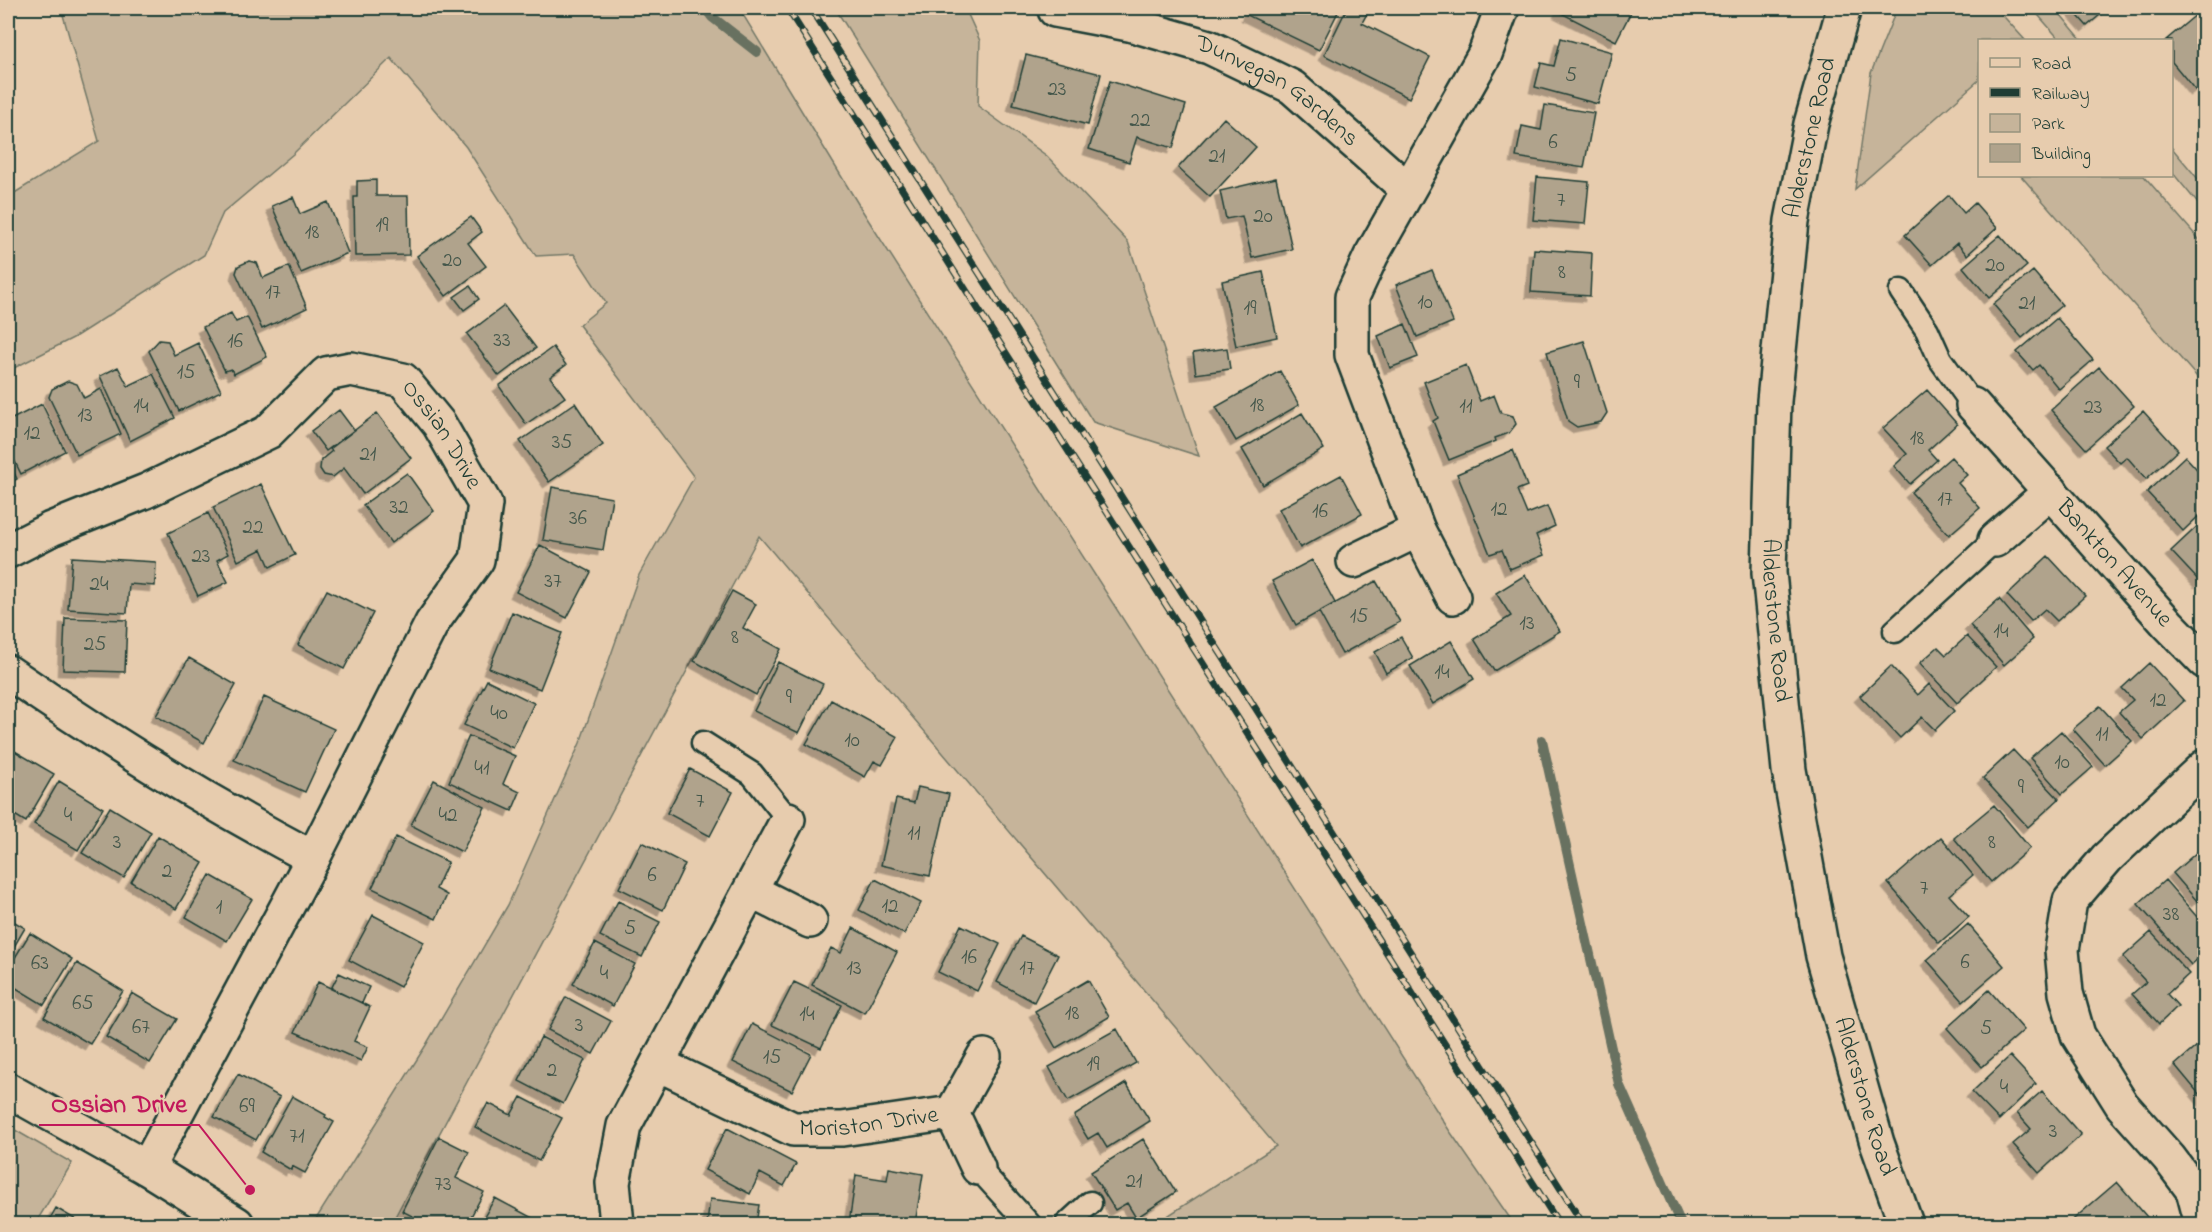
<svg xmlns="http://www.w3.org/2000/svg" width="2212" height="1232" font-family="'Indie Flower',sans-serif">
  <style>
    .green { fill: #c6b49a; stroke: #727867; stroke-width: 1.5 }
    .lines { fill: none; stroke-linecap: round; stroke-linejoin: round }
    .stream { stroke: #687160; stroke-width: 10 }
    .building { fill: #b0a38c; stroke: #1f3d34; stroke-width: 1.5; filter: url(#shadow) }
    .lane-casing { stroke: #1f3d34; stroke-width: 27 }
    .street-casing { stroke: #1f3d34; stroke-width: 38 }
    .secondary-casing { stroke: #1f3d34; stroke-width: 38 }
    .lane { stroke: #e7ccae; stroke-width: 22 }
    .street { stroke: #e7ccae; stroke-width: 33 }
    .secondary { stroke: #e7ccae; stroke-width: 33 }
    .rail-casing { stroke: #1f3d34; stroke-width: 7 }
    .rail { stroke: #e7ccae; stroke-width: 4.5; stroke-dasharray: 14; stroke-linecap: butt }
    .labels { text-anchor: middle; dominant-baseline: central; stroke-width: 4.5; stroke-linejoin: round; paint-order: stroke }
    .number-label { font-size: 21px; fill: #43564a }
    .street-label { font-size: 24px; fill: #1f3d34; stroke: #e7ccae }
    .leader { fill: none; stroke: #c2185b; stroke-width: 2 }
    .callout-dot { fill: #c2185b; stroke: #e7ccae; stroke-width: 2 }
    .callout-label { font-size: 26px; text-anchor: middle; font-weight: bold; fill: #c2185b; stroke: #e7ccae; stroke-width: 4.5; stroke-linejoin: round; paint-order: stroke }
  </style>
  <defs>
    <filter id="shadow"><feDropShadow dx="-5.5" dy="5.5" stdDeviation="0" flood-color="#0004"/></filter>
  </defs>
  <rect width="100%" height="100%" fill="#e7ccae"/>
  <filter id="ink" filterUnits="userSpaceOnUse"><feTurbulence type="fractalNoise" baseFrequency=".0167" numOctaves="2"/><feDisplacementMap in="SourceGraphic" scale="12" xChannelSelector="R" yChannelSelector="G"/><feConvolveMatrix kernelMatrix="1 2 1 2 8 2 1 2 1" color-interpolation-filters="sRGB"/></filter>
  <g filter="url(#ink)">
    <path class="green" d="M61 8H739L860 207 1449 1130 1514 1224H1155L1276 1146 759 536 391 1224H325L316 1219 426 1045 508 905 580 743 639 575 694 477 579 325 606 303 574 254 536 256 466 147 391 58 293 154 223 213 204 255 73 338 8 371V197L99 141Z
      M835 8H965L980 41 978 106 1047 156 1128 242 1199 456 1093 422Z
      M1897 8H1996L2025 40H1980L1979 80 1855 189 1871 73Z
      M2032 8H2055L2082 40H2060Z
      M2172 148 2204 186V211L2172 172Z
      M2021 176H2144L2204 245V385Z
      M8 1126 72 1163 35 1224H8Z"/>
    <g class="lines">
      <path class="stream" d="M705 8 712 17 757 52
        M1542 740 1619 1084 1681 1224"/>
    </g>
    <path class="building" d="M1250 8H1340L1319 50 1247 15Z
      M1347 8H1370L1362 23 1430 57 1409 98 1324 55Z
      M1561 8H1633L1616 41 1559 12Z
      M2071 8H2108L2087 26Z
      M2204 8V83L2195 90 2172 62V40H2166Z
      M1561 38 1612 52 1598 104 1535 87 1541 63 1554 66Z
      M1026 55 1101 74 1088 125 1013 105Z
      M1110 81 1186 105 1173 148 1137 137 1129 162 1089 149Z
      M1545 105 1594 113 1584 168 1516 157 1522 126 1541 130Z
      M1224 118 1256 147 1210 197 1178 168Z
      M8 133 15 147 8 152Z
      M1537 177 1589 182 1585 224 1533 220Z
      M1276 178 1292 249 1252 258 1242 216 1226 219 1220 191Z
      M376 180V196H408L409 255 355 256 354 197H357V181Z
      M1949 195 1964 213 1975 203 1997 228 1967 255 1957 243 1932 265 1905 235Z
      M293 197 300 214 328 202 348 253 301 273 272 206Z
      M471 217 482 232 468 243 486 266 446 296 417 256Z
      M2000 235 2027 266 1989 298 1963 267Z
      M1534 249 1592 253 1590 296 1531 292Z
      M249 261 257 263 263 278 289 266 307 308 262 329 236 273 238 266Z
      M1432 270 1453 322 1417 337 1396 285Z
      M2033 271 2062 305 2022 338 1993 304Z
      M1263 272 1277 337 1236 346 1222 281Z
      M470 286 479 299 464 310 454 297Z
      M504 306 536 348 499 376 467 334Z
      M231 313 236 322 247 317 267 357 234 374 231 369 225 371 203 327Z
      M2057 318 2093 360 2059 389 2039 365 2033 370 2017 352Z
      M1405 324 1418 357 1390 368 1378 336Z
      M159 340 168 341 174 355 198 343 221 391 179 411 149 351Z
      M1584 341 1607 413 1601 422 1577 427 1568 421 1547 352Z
      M553 347 566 365 550 377 565 397 526 424 499 386Z
      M1227 348 1230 369 1196 374 1193 353Z
      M1466 365 1480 401 1494 395 1501 413 1513 416 1516 424 1509 433 1495 438 1496 441 1449 460 1433 421 1438 418 1424 382Z
      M118 367 128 386 153 374 175 418 130 441 100 376Z
      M2099 367 2134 406 2086 449 2051 410Z
      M1280 371 1299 405 1236 441 1216 407Z
      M68 381 77 384 84 398 101 389 121 434 77 455 49 397 52 389Z
      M1927 390 1957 424 1928 450 1937 460 1910 484 1894 466 1907 454 1883 428Z
      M575 403 603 445 549 482 520 441Z
      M42 404 65 451 21 474 8 447V421Z
      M339 410 354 430 326 451 311 431Z
      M2143 411 2178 450 2146 479 2127 457 2120 463 2104 446Z
      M377 413 411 458 363 494 344 468 333 477 324 475 320 469 321 460 332 451 330 449Z
      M1302 413 1324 449 1263 485 1242 449Z
      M1513 450 1527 486 1517 490 1527 514 1547 506 1555 526 1536 535 1544 555 1510 569 1502 550 1490 554 1457 474Z
      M2185 456 2204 477V511L2183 531 2147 492Z
      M1951 457 1967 475 1958 483 1980 508 1949 535 1911 492Z
      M8 460 17 479 8 484Z
      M407 473 434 511 391 543 363 505Z
      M1341 475 1362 514 1300 548 1279 509Z
      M261 484 295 555 270 567 262 549 238 561 213 507Z
      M552 487 612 498 603 550 543 540Z
      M208 513 228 554 217 560 228 582 198 596 168 533Z
      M2204 520V578L2200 582 2171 551Z
      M540 545 591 572 567 618 516 592Z
      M2048 556 2085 596 2057 621 2045 609 2031 621 2007 595Z
      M72 557 156 562 155 586 129 584 127 613 68 609Z
      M1312 560 1335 603 1296 625 1272 581Z
      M1525 575 1560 631 1494 671 1474 639 1511 616 1496 593Z
      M1376 581 1400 622 1342 654 1319 612Z
      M327 590 373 613 344 669 298 645Z
      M732 591 756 604 743 628 781 649 756 695 694 661Z
      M1999 599 2033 639 2004 665 1970 625Z
      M512 612 562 633 540 689 489 668Z
      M65 618 127 620 125 672 63 670Z
      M1967 636 1996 667 1957 703 1920 663 1938 647 1946 655Z
      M1401 637 1413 658 1386 673 1375 652Z
      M1451 641 1474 679 1433 704 1410 666Z
      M189 658 236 685 204 743 156 716Z
      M778 662 823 684 799 733 754 711Z
      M2149 663 2184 701 2143 739 2119 712 2133 700 2122 688Z
      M1891 666 1918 695 1929 684 1954 711 1935 730 1922 717 1900 738 1860 696Z
      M487 680 534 703 513 748 464 725Z
      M264 697 334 729 305 792 234 760Z
      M831 700 898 737 882 765 874 761 865 777 806 744Z
      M2100 706 2132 741 2105 765 2073 729Z
      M2061 731 2093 767 2062 794 2030 758Z
      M469 736 515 756 503 784 520 792 512 811 449 782Z
      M13 750 54 774 26 822 8 811V760Z
      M2013 750 2059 799 2028 827 1983 778Z
      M690 769 733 792 710 836 667 813Z
      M434 780 485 807 462 852 411 825Z
      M59 781 103 808 78 850 34 824Z
      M918 787 949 794 930 876 881 865 896 799 914 803Z
      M1994 805 2030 848 1991 882 1954 838Z
      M110 807 151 832 124 878 82 853Z
      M158 836 203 863 176 909 131 882Z
      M396 837 448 862 436 889 447 895 436 919 372 888Z
      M1941 837 1973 875 1949 895 1969 917 1939 943 1888 883Z
      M642 842 685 864 663 910 619 888Z
      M2204 846V894L2197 901 2173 873Z
      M210 875 252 899 227 941 186 917Z
      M875 879 921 903 904 934 859 910Z
      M2165 880 2204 925V953L2191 965 2138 904Z
      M618 901 660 922 642 957 600 936Z
      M373 915 424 942 400 987 349 960Z
      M8 918 25 928 8 957Z
      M1968 924 2004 966 1963 1001 1927 960Z
      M961 925 1000 944 977 991 938 972Z
      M853 928 897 952 865 1013 812 985 831 948 841 953Z
      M2151 932 2189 974 2167 994 2178 1006 2159 1024 2132 994 2146 982 2123 957Z
      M30 933 72 959 44 1005 8 983V969Z
      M1021 936 1058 955 1034 1002 997 982Z
      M595 943 635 964 613 1006 573 984Z
      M77 963 123 991 90 1044 44 1017Z
      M339 973 369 987 362 1003 331 989Z
      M1088 980 1109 1017 1056 1048 1035 1011Z
      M318 982 370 1007 354 1041 368 1047 361 1061 295 1032Z
      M794 982 842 1005 821 1048 772 1025Z
      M1989 990 2024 1030 1982 1067 1947 1028Z
      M132 993 177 1019 150 1063 106 1037Z
      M566 997 611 1021 593 1054 548 1030Z
      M752 1024 811 1054 792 1091 733 1062Z
      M1117 1029 1136 1063 1068 1101 1049 1067Z
      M541 1037 585 1060 563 1104 519 1081Z
      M2204 1040V1100L2175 1065Z
      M2010 1056 2036 1084 1999 1120 1972 1092Z
      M238 1074 280 1097 256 1140 214 1117Z
      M1126 1083 1150 1121 1107 1148 1098 1133 1088 1139 1074 1116Z
      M2042 1091 2081 1135 2039 1173 2013 1144 2031 1129 2017 1113Z
      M292 1096 326 1115 325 1117 334 1122 305 1173 292 1166 291 1170 261 1152Z
      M521 1097 562 1118 539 1161 475 1127 488 1103 511 1115Z
      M727 1128 796 1164 784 1186 760 1173 750 1194 705 1170Z
      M439 1137 469 1152 456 1178 484 1192 467 1224H428L402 1211Z
      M1143 1139 1176 1192 1136 1218 1127 1203 1115 1210 1091 1172Z
      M889 1168 923 1174 915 1224 849 1223 856 1175 887 1180Z
      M2117 1182 2153 1224H2068Z
      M495 1198 538 1221 536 1224H480Z
      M710 1199 759 1205 756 1224H707Z
      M56 1208 83 1224 97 1219 106 1224H47Z"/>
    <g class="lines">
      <g class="lane-casing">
        <path id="lane" d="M1901 291 1927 330 1940 359 1973 405
          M1895 631 1995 540
          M703 743 752 774 788 819
          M978 1168 1029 1224
          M1067 1224 1090 1203"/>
      </g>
      <g class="street-casing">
        <g id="street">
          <path id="s1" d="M1055 10 1129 24 1209 47 1292 87 1407 189"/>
          <path id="s2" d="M1973 405 2168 624 2204 661"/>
          <path d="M1995 540 2051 491"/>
          <path id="s3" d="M8 551 51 529 146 491 268 432 326 374 351 369 403 380 439 424 485 504 477 560 432 623 313 858 147 1168"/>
          <path d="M1354 561 1418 530"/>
          <path d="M1453 597 1418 530 1352 355V297L1371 256 1485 54 1502 8"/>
          <path d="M8 672C106 740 207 802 313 858"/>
          <path d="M751 891 810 921"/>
          <path id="s4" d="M658 1064 793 1129H842L952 1113 984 1056"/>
          <path d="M8 1090 147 1168 237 1224"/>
          <path d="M952 1113 978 1168"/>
          <path d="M617 1224 613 1183 624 1126 788 819"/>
          <path d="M2202 1224 2193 1190 2169 1158 2122 1105 2078 1035 2066 993 2062 950 2070 901 2107 858 2204 767"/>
        </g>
      </g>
      <g class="secondary-casing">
        <g id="secondary">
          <path id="s5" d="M1844 8 1811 124 1792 221 1774 401 1769 573 1789 770 1823 956 1877 1143 1906 1224"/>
        </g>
      </g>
      <use href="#lane" class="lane"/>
      <use href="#street" class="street"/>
      <use href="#secondary" class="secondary"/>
      <g class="rail-casing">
        <path id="rail" d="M787 8 1559 1224
          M811 8 1583 1224"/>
      </g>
      <use href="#rail" class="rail"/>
    </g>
  </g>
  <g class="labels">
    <g class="number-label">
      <text x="1571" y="76">5</text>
      <text x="1057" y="90">23</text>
      <text x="1140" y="121">22</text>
      <text x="1553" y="143">6</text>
      <text x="1217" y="157">21</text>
      <text x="1561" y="201">7</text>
      <text x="1263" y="217">20</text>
      <text x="382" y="226">19</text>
      <text x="312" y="233">18</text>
      <text x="452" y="261">20</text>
      <text x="1995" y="266">20</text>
      <text x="1562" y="273">8</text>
      <text x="273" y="293">17</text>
      <text x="1425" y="303">10</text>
      <text x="2027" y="304">21</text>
      <text x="1250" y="309">19</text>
      <text x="502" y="341">33</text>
      <text x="235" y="342">16</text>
      <text x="186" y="373">15</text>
      <text x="1577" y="383">9</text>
      <text x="1257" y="406">18</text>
      <text x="141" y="407">14</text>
      <text x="1466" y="407">11</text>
      <text x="2093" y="408">23</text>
      <text x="85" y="416">13</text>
      <text x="32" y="434">12</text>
      <text x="1917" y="439">18</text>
      <text x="562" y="443">35</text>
      <text x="368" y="455">21</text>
      <text x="1945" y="500">17</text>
      <text x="399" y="508">32</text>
      <text x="1499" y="510">12</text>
      <text x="1320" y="512">16</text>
      <text x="578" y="519">36</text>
      <text x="253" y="528">22</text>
      <text x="201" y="557">23</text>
      <text x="553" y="582">37</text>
      <text x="99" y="585">24</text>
      <text x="1359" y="617">15</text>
      <text x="1527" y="624">13</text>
      <text x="2001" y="632">14</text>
      <text x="735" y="638">8</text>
      <text x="95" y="645">25</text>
      <text x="1442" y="673">14</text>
      <text x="789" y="698">9</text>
      <text x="2158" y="701">12</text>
      <text x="499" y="714">40</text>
      <text x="2102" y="735">11</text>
      <text x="852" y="741">10</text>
      <text x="2062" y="763">10</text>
      <text x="482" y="769">41</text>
      <text x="2021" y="788">9</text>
      <text x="700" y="802">7</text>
      <text x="68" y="816">4</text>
      <text x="448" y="816">42</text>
      <text x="914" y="834">11</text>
      <text x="117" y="843">3</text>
      <text x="1992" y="843">8</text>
      <text x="167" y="872">2</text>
      <text x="652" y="876">6</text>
      <text x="1924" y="889">7</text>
      <text x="890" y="907">12</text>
      <text x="219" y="908">1</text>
      <text x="2171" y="915">38</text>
      <text x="630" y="929">5</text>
      <text x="969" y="958">16</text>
      <text x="1965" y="963">6</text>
      <text x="40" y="964">63</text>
      <text x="854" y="969">13</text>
      <text x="1027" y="969">17</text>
      <text x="604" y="974">4</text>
      <text x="83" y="1004">65</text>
      <text x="1072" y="1014">18</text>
      <text x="807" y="1015">14</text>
      <text x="579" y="1026">3</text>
      <text x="141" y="1028">67</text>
      <text x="1986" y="1029">5</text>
      <text x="772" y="1058">15</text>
      <text x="1093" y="1065">19</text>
      <text x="552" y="1071">2</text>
      <text x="2004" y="1088">4</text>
      <text x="247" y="1107">69</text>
      <text x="2053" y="1132">3</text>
      <text x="297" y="1137">71</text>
      <text x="1134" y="1182">21</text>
      <text x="443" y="1185">73</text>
    </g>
    <g class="street-label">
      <text stroke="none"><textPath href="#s1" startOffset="240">Dunvegan Gardens</textPath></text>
      <text transform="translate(1811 138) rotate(-77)">Alderstone Road</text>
      <text stroke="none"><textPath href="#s3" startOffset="514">Ossian Drive</textPath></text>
      <text stroke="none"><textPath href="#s2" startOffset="212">Bankton Avenue</textPath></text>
      <text stroke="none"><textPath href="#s5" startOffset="620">Alderstone Road</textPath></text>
      <text stroke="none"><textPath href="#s5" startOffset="1106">Alderstone Road</textPath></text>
      <text stroke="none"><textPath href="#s4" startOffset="226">Moriston Drive</textPath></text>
    </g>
  </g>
  <path class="leader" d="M250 1190L199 1125H39"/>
  <circle class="callout-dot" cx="250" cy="1190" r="6"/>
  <g class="callout-label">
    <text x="119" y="1112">Ossian Drive</text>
  </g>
  <rect width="2212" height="1232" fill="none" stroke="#e7ccae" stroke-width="30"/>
  <rect x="15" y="15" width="2182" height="1202" fill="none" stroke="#1f3d34" stroke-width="2" filter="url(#ink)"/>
  <rect x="1978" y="39" width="195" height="138" fill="#e7ccae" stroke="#97937d" stroke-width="1.5"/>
  <rect x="1990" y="58" width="30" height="9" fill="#e7ccae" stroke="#97937d" stroke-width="1.5"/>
  <text x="2032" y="69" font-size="18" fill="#1f3d34">Road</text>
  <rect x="1990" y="88" width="30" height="9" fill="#1f3d34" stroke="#97937d" stroke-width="1.5"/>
  <text x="2032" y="99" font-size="18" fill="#1f3d34">Railway</text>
  <rect x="1990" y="114" width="30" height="18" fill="#c6b49a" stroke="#97937d" stroke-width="1.5"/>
  <text x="2032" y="129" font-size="18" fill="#1f3d34">Park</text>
  <rect x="1990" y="144" width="30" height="18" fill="#b0a38c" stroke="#97937d" stroke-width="1.5"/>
  <text x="2032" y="159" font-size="18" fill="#1f3d34">Building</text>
</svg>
